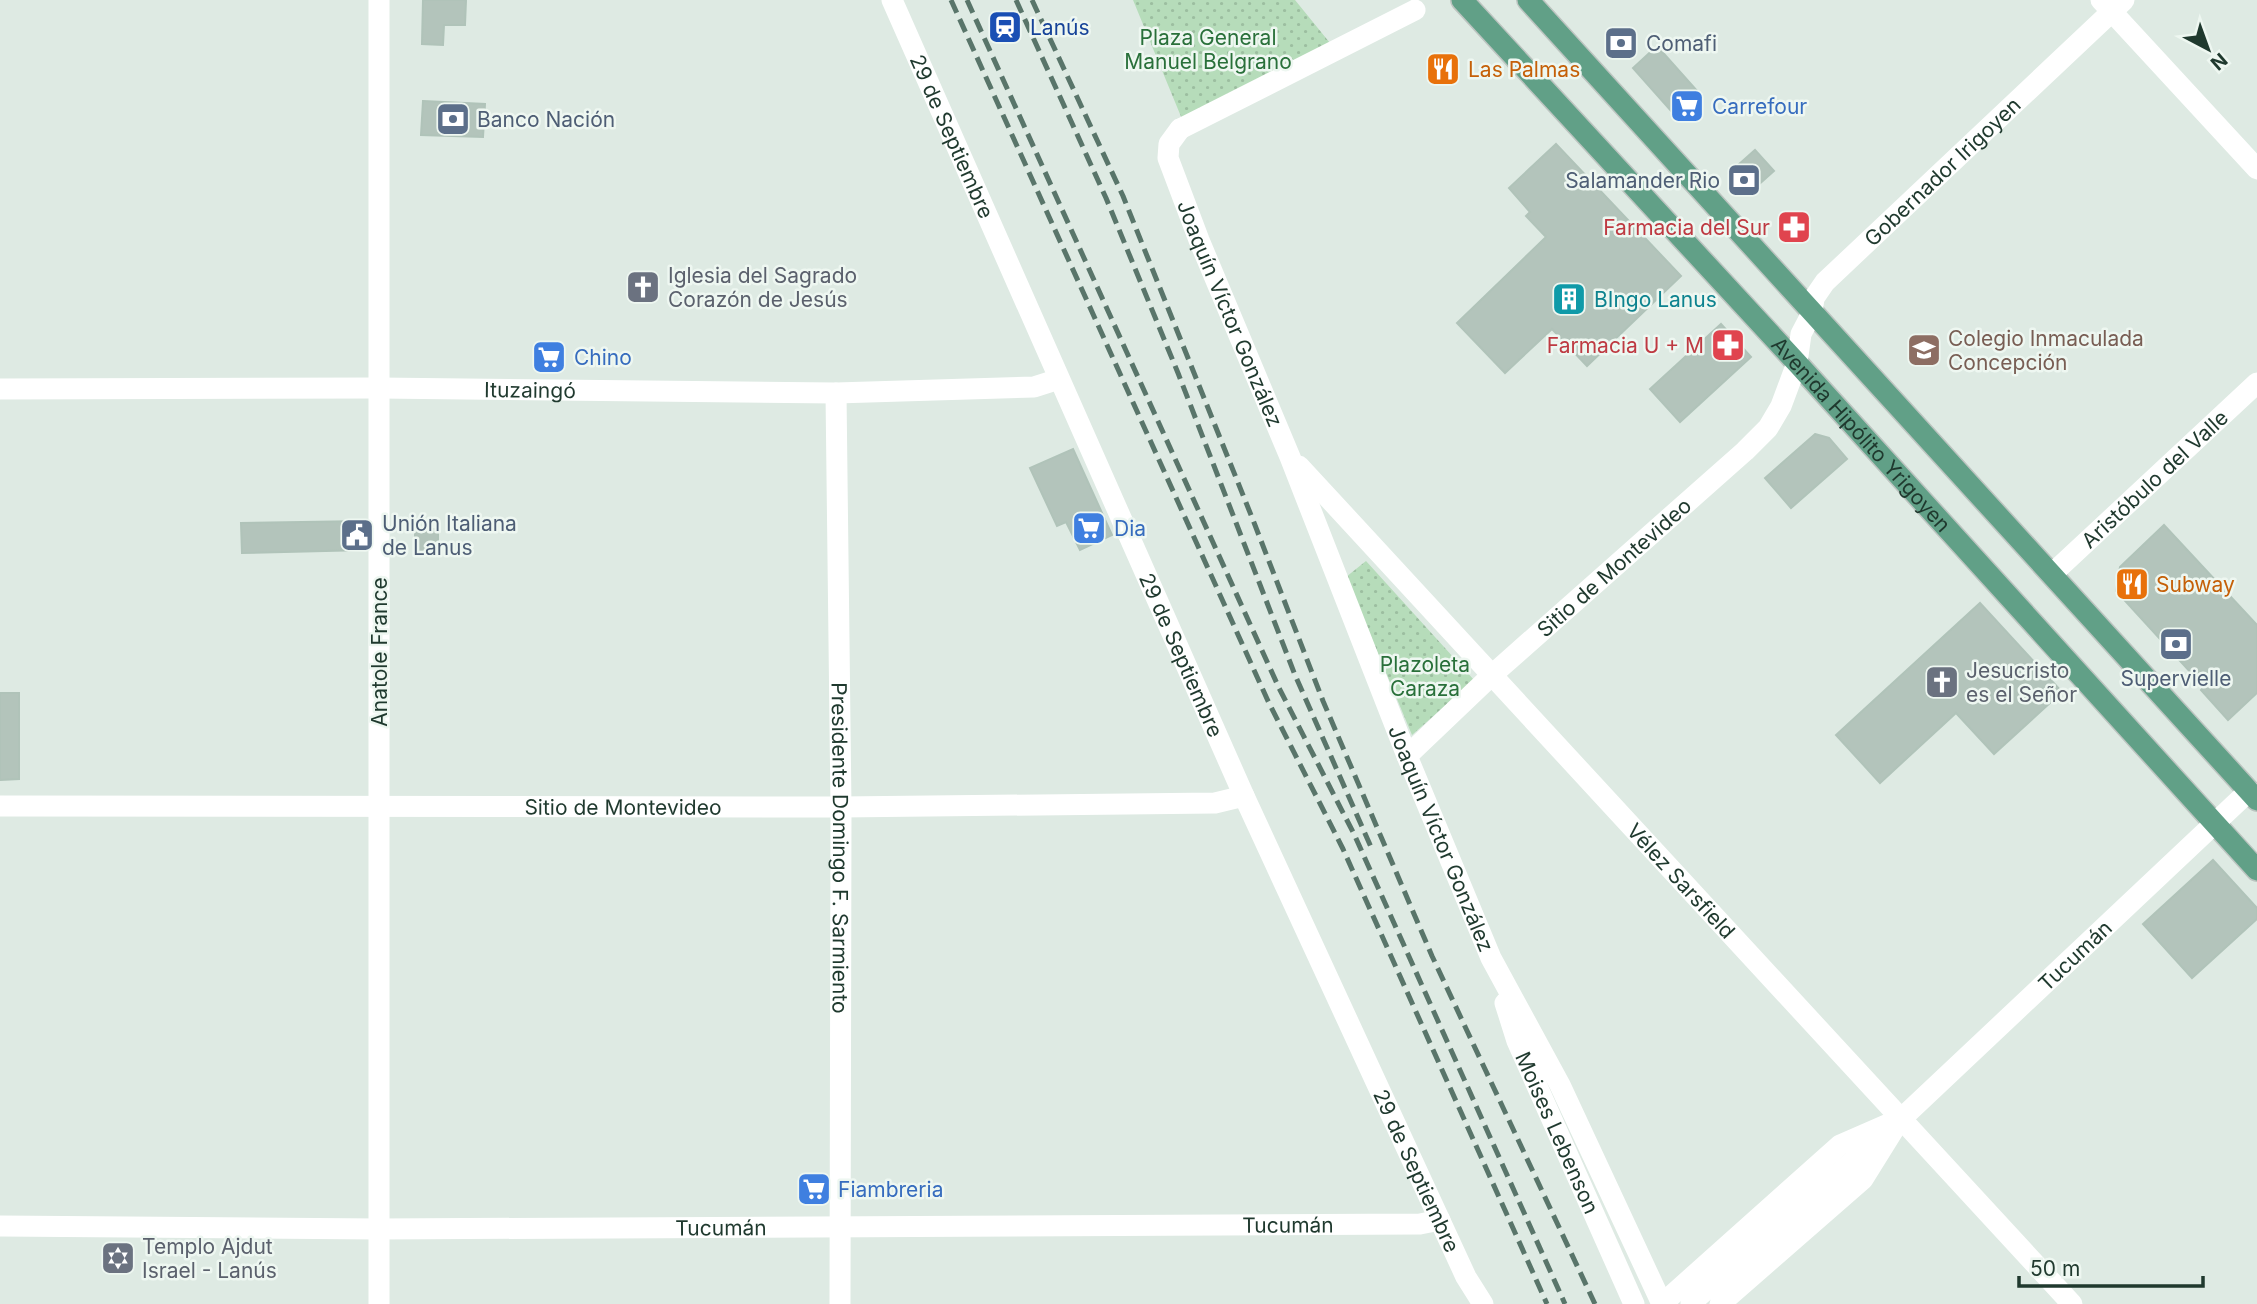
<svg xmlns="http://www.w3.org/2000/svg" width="2257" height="1304" font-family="Inter,sans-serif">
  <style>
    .park { fill: url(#park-dots) }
    .building { fill: #b3c4bb; stroke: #b0c3b9; stroke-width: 2 }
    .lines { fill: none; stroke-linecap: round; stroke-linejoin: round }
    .primary-casing { stroke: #bcc4c0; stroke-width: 24 }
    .pedestrian { stroke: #fff; stroke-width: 21 }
    .minor { stroke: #fff; stroke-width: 21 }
    .tertiary { stroke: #fff; stroke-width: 21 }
    .primary { stroke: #61a087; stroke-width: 21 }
    .rail { stroke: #59756a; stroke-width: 5; stroke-dasharray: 14 7; stroke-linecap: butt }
    .labels { text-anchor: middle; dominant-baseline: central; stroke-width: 5; stroke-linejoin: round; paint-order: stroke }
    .transit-label { font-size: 21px; fill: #164399; stroke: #eef7f1; text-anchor: start }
    .park-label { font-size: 21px; fill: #29703a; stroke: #eef7f1 }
    .service-label { font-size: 21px; fill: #4e5e75; stroke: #eef7f1; text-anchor: start }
    .food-label { font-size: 21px; fill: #c56008; stroke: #eef7f1; text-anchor: start }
    .shop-label { font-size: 21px; fill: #366cbe; stroke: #eef7f1; text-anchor: start }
    .street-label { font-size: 21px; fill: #1f392e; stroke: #eef7f1 }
    .health-label { font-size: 21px; fill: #be3a42; stroke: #eef7f1; text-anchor: end }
    .worship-label { font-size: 21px; fill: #5b616d; stroke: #eef7f1; text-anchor: start }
    .culture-label { font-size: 21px; fill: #0d838f; stroke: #eef7f1; text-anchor: start }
    .education-label { font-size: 21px; fill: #785e54; stroke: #eef7f1; text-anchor: start }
  </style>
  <defs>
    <pattern id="park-dots" width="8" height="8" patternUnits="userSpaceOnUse" patternTransform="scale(1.75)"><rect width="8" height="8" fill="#b6dcba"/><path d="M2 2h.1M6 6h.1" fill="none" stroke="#9cbea0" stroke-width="1.8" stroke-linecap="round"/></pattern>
  </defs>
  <rect width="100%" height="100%" fill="#deeae3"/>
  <path class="park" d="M1133 0H1295L1330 43 1182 119Z
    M1366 561 1474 680 1412 735 1346 577Z"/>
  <path class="building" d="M423 0H466L465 25H444L443 45 422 44Z
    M1657 46 1698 92 1673 113 1633 68Z
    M423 101 485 104 483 137 421 135Z
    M1556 144 1681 276 1587 366 1552 329 1505 373 1457 323 1546 237 1526 216 1530 212 1509 188Z
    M1755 150 1774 171 1748 194 1729 173Z
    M1721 324 1751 357 1680 422 1650 389Z
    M1815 434 1829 438 1847 459 1791 508 1765 478Z
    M1073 449 1112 535 1080 550 1066 522 1057 526 1030 468Z
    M365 521V550L242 553 241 523Z
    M2164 525 2257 625V693L2228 720 2201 690 2204 687 2116 591 2120 567Z
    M415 529H438V553H415Z
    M1980 603 2062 692 1994 754 1956 713 1880 783 1836 735Z
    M0 693H19V779L0 780Z
    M2213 860 2257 908V919L2192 978 2143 924Z"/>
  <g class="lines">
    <g class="primary-casing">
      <g id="primary">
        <path id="s12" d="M1462 0 1797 363 2257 870"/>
        <path d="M1528 0 2257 800"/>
      </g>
    </g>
    <path class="pedestrian" d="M1180 129 1415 10"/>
    <g class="minor">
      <path d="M2101 0 2257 169"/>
      <path id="s1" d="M1180 129 1169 144 1168 158 1199 240 1290 457 1407 756 1491 958 1560 1085 1662 1304"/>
      <path id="s2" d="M0 389 379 388 836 393 1034 387 1059 379"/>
      <path id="s3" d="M836 393 841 807 840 1304"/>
      <path id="s4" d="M1299 466 2072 1304"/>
      <path id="s5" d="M2052 574 2257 383"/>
      <path id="s6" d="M1407 756 1492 675 1745 451 1768 428 1781 406 1797 363 1801 334 1812 313 1814 298 1825 282 2124 0"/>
      <path id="s7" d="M0 806 841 807 1215 803 1244 796"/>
      <path id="s8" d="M1505 1003 1517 1041 1634 1304"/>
      <path id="s9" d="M0 1226 379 1229 1420 1224 1440 1220"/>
      <path d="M379 1304V0"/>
      <path d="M1662 1304 1840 1145 1895 1121"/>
      <path d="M1720 1304 1863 1179 1896 1126"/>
    </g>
    <g class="tertiary">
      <path id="s10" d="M892 0 1244 796 1466 1277 1483 1304"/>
      <path id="s11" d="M1691 1303 1901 1119 2249 791"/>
    </g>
    <use href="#primary" class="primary"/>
    <path class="rail" d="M951 0 1268 701 1343 849 1547 1304
      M967 0 1279 688 1354 834 1565 1304
      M1016 0 1106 198 1178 373 1295 675 1371 847
      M1032 0 1123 196 1253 520 1323 701 1432 956 1595 1304"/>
  </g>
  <defs>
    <g id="station-square" transform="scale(1.75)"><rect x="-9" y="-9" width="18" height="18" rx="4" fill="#1a4fb4" stroke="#eef7f1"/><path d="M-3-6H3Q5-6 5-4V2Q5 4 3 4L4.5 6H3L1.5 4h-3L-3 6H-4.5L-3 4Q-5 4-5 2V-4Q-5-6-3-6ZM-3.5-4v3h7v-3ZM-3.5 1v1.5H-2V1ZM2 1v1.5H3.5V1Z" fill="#fff"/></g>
    <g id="bank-square" transform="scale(1.75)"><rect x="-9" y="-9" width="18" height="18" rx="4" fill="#5c6f8a" stroke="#eef7f1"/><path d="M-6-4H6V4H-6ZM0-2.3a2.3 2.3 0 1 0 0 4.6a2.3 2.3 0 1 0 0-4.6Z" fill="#fff"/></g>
    <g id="restaurant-square" transform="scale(1.75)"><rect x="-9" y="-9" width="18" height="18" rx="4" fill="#e8710a" stroke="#eef7f1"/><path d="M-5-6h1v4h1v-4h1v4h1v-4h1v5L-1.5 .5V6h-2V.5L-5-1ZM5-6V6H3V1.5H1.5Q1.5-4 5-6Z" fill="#fff"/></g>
    <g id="supermarket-square" transform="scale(1.75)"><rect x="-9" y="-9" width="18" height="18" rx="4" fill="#3f7fe0" stroke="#eef7f1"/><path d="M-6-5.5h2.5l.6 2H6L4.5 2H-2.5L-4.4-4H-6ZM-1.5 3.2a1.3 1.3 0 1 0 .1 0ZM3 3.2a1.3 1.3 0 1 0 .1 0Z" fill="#fff"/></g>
    <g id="pharmacy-square" transform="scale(1.75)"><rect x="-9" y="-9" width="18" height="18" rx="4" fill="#e0444e" stroke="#eef7f1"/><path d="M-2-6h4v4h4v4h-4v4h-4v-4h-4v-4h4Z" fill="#fff"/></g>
    <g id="church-square" transform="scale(1.75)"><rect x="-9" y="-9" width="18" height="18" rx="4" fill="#6b7280" stroke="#eef7f1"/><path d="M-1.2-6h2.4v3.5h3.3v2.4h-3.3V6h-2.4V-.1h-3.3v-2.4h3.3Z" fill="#fff"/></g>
    <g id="building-square" transform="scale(1.75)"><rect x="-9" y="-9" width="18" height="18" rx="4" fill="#0f9aa8" stroke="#eef7f1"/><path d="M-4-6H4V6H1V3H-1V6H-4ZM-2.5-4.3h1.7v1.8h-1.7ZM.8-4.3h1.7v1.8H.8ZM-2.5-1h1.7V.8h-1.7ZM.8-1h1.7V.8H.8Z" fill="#fff"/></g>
    <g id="school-square" transform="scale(1.75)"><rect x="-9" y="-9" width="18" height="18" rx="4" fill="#8d6e63" stroke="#eef7f1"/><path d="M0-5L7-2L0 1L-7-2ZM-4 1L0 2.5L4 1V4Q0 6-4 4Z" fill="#fff"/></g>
    <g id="civic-square" transform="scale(1.75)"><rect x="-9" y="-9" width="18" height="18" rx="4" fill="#5c6f8a" stroke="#eef7f1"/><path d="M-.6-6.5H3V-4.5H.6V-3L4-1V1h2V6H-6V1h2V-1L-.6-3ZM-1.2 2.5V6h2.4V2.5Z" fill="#fff"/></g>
    <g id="synagogue-square" transform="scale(1.75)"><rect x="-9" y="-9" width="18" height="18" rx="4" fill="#6b7280" stroke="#eef7f1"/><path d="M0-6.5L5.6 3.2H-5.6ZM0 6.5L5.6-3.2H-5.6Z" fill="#fff"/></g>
  </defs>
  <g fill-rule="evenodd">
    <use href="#station-square" x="1005" y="27"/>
    <use href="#bank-square" x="1621" y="43"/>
    <use href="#restaurant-square" x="1443" y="69"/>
    <use href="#supermarket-square" x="1687" y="106"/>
    <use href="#bank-square" x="453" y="119"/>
    <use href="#bank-square" x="1744" y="180"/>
    <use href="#pharmacy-square" x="1794" y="227"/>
    <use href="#church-square" x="643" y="287"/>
    <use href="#building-square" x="1569" y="299"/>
    <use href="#pharmacy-square" x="1728" y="345"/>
    <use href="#school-square" x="1924" y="350"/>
    <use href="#supermarket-square" x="549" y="357"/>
    <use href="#supermarket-square" x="1089" y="528"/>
    <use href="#civic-square" x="357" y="535"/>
    <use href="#restaurant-square" x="2132" y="584"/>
    <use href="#bank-square" x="2176" y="644"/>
    <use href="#church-square" x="1942" y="682"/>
    <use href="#supermarket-square" x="814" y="1189"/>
    <use href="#synagogue-square" x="118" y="1258"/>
  </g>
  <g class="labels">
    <g class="transit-label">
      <text x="1030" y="27">Lanús</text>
    </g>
    <g class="park-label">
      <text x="1208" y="37">Plaza General<tspan x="1208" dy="24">Manuel Belgrano</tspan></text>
      <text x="1425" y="664">Plazoleta<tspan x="1425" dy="24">Caraza</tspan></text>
    </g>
    <g class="service-label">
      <text x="1646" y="43">Comafi</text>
      <text x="477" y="119">Banco Nación</text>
      <text x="1720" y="180" text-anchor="end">Salamander Rio</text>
      <text x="382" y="523">Unión Italiana<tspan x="382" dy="24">de Lanus</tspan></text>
      <text x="2176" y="678" text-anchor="middle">Supervielle</text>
    </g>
    <g class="food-label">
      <text x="1468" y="69">Las Palmas</text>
      <text x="2156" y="584">Subway</text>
    </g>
    <g class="shop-label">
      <text x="1712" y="106">Carrefour</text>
      <text x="574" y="357">Chino</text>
      <text x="1114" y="528">Dia</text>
      <text x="838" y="1189">Fiambreria</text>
    </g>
    <g class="street-label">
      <text stroke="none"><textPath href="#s10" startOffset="149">29 de Septiembre</textPath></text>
      <text stroke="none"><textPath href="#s6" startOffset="808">Gobernador Irigoyen</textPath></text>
      <text stroke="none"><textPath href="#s1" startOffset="200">Joaquín Víctor González</textPath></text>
      <text stroke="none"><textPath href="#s2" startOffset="530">Ituzaingó</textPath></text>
      <text stroke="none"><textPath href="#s12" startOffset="590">Avenida Hipólito Yrigoyen</textPath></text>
      <text stroke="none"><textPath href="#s5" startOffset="140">Aristóbulo del Valle</textPath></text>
      <text stroke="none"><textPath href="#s6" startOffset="280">Sitio de Montevideo</textPath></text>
      <text transform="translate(379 652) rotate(-90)">Anatole France</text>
      <text stroke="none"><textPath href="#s10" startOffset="716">29 de Septiembre</textPath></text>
      <text stroke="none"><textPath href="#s7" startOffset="623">Sitio de Montevideo</textPath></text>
      <text stroke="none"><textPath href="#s1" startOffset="766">Joaquín Víctor González</textPath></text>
      <text stroke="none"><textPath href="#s3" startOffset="455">Presidente Domingo F. Sarmiento</textPath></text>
      <text stroke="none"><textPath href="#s4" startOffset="564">Vélez Sarsfield</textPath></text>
      <text stroke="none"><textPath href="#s11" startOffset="518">Tucumán</textPath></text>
      <text stroke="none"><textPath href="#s8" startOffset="140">Moises Lebenson</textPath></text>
      <text stroke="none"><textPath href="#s10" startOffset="1283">29 de Septiembre</textPath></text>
      <text stroke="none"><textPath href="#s9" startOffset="1288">Tucumán</textPath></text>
      <text stroke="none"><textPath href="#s9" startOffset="721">Tucumán</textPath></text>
    </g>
    <g class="health-label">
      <text x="1770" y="227">Farmacia del Sur</text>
      <text x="1704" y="345">Farmacia U + M</text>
    </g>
    <g class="worship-label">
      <text x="668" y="275">Iglesia del Sagrado<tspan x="668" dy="24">Corazón de Jesús</tspan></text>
      <text x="1966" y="670">Jesucristo<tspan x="1966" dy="24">es el Señor</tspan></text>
      <text x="142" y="1246">Templo Ajdut<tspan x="142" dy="24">Israel - Lanús</tspan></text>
    </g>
    <g class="culture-label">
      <text x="1594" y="299">BIngo Lanus</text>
    </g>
    <g class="education-label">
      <text x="1948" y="338">Colegio Inmaculada<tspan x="1948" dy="24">Concepción</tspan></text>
    </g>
  </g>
  <g transform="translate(2208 49) rotate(139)" stroke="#eef7f1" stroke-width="5" paint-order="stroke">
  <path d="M0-5L12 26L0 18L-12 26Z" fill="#1f392e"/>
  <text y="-10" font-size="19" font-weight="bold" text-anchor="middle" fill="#1f392e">N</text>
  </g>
  <path d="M2019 1276v10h184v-10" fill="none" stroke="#1f392e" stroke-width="3.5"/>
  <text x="2030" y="1276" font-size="21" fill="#1f392e" stroke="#eef7f1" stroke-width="5" paint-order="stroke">50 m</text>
</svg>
